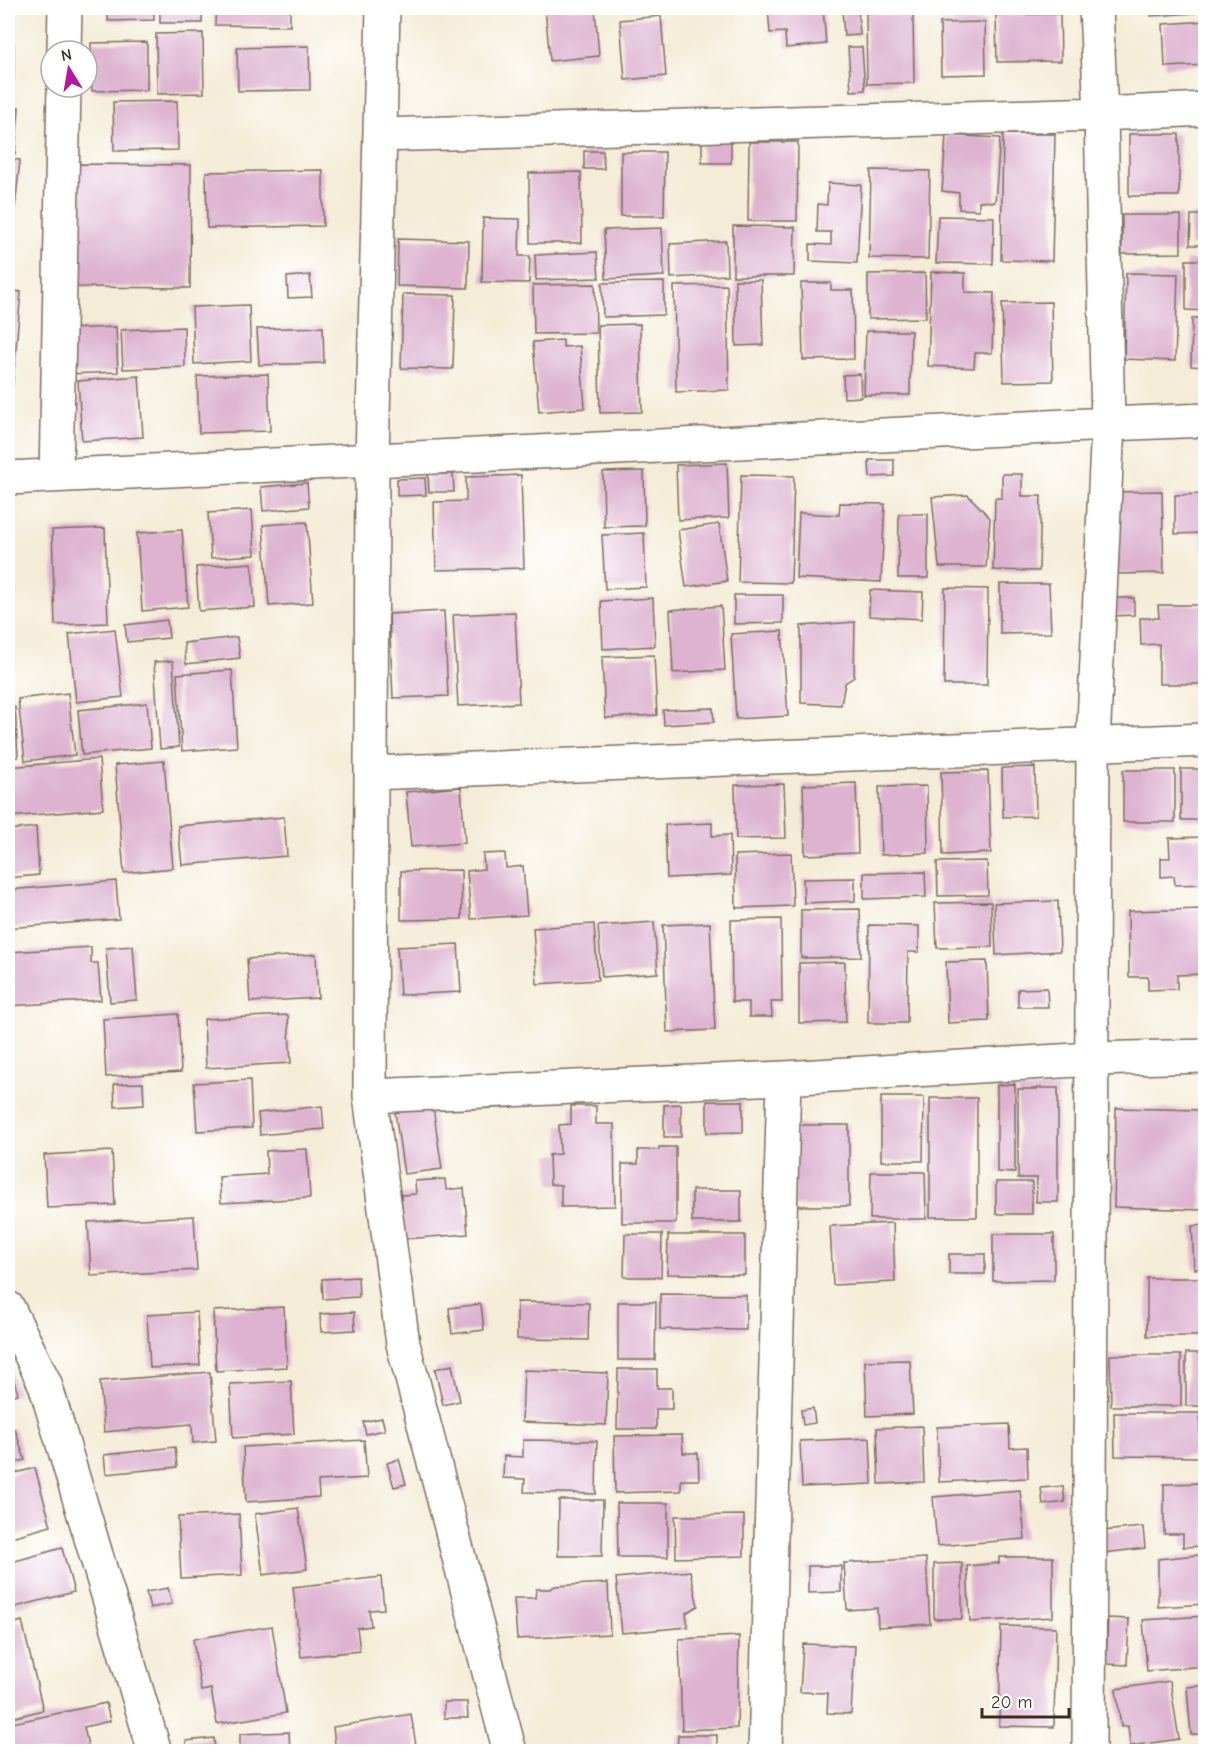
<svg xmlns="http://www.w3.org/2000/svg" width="1213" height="1759" font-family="'Comic Neue',sans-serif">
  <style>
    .building { fill: #ddb3d0 }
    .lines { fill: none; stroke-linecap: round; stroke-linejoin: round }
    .minor-casing { stroke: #7c6e5f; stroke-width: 36 }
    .minor { stroke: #fff; stroke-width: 33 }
  </style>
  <rect width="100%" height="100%" fill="#fff"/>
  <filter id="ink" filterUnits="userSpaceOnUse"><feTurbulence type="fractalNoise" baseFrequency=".0167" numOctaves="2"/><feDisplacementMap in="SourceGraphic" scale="12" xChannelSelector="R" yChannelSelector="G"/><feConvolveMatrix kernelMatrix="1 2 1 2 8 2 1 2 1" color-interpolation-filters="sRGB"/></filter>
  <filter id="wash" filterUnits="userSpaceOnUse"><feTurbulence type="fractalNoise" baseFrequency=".008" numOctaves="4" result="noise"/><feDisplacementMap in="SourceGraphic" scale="24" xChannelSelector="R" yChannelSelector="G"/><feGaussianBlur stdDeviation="1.35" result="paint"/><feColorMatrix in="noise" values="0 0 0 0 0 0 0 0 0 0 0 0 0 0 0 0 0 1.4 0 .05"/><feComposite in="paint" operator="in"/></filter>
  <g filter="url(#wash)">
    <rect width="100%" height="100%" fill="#f5ecd8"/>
    <g id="blocks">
      <path class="building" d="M108 8H154V20L108 21Z
        M160 8H202V23H160Z
        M216 8H290V26L215 25Z
        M545 8H595L599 56 550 61Z
        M626 8H650V9L626 11Z
        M768 8H823L826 44 786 48 785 32 770 33Z
        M842 8H858L860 35 844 36Z
        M938 8H983V13L939 16Z
        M1150 8H1193L1194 13 1151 16Z
        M866 13H913L914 83 867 84Z
        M1060 14 1061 61 997 62 996 15Z
        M661 16 666 76 625 80 620 20Z
        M1206 21V65L1165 67 1163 24Z
        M985 22 986 74 941 75 940 23Z
        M203 33 204 93 157 94 156 34Z
        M147 42V90L92 91 91 43Z
        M8 44H14V79H8Z
        M309 46 310 90 238 91 237 48Z
        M848 47H862L865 90 851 91Z
        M177 101 178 150 114 151 113 102Z
        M8 106 19 107 15 154 8 153Z
        M1003 134H1055L1052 261 1001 260Z
        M1129 134H1179V196H1129Z
        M946 135 1000 138 995 202 979 201V210L959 209V193L942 191Z
        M702 139H731V163H702Z
        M749 142H798L797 221H748Z
        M584 151H603L604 169H584Z
        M621 152H665L664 216H621Z
        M8 159 20 160 15 208 8 207Z
        M76 164 191 165 190 288 75 287Z
        M323 170V226L207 228 206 172Z
        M871 170 930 171 928 259 869 258Z
        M581 172 582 243H530L529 173Z
        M828 183 861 185 857 263 810 261V244L831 245V232H817L818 204 827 205Z
        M1122 215H1181V253L1122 254Z
        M1191 215H1206V245H1190Z
        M938 216 994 217 993 264 936 263Z
        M483 218 520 219 519 256H530L529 283 482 282Z
        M733 226 795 227 794 276H733Z
        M662 228 664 276 606 279 604 230Z
        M398 239 469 241 468 288 397 286Z
        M726 241 727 275 671 278 670 244Z
        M597 252 599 278 536 280 535 255Z
        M1186 260H1206V311L1186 310Z
        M931 272 965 273V292L994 293 992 353H975L974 368 928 366Z
        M925 273 926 318 868 319V274Z
        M1126 273 1178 274 1175 361 1124 359Z
        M310 275 312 297 288 298 287 277Z
        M735 280H761L763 345 736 346Z
        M664 282V315L603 317 602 283Z
        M801 283H831V290H853L854 359 803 360Z
        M595 284 596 333 534 334 533 285Z
        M727 285 729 390 676 392 674 286Z
        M8 290 21 292 9 426H8Z
        M403 294 455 295 453 369 401 368Z
        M1051 302 1053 381 1004 382 1002 303Z
        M249 305 251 361 194 364 192 307Z
        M1192 318H1206V367L1191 366Z
        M640 324 642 412 600 413 598 325Z
        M116 327 118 372 68 374 67 329Z
        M184 327 185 367 123 369 121 330Z
        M323 327 324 363 259 365 257 329Z
        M866 331H911L910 395H864Z
        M563 340V347L580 346 585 408 539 412 533 342Z
        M268 374 270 431 199 433 197 376Z
        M860 374 861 397 844 398 843 375Z
        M139 376 143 437 82 441 78 381Z
        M869 460H894V476L870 477Z
        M727 463 729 518 678 520 676 465Z
        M644 471 645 526 604 527 603 472Z
        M428 474H453L454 492H429Z
        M1002 474H1022V496H1041L1039 571 993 570 995 498H1002Z
        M521 475 524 568 436 570 434 502 466 501V477Z
        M741 475 794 476 791 583 738 582Z
        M425 478 426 495 397 496V479Z
        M307 483 309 507 263 511 261 487Z
        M1162 491 1164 573 1117 574 1115 492Z
        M1206 494V550H1202V533L1175 534V495Z
        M968 495 990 518 986 567H939L932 497Z
        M840 503 885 504 881 582 796 578 799 513 839 515Z
        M252 510 255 555 211 558 208 513Z
        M899 514H928V578H898Z
        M307 522 313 603 269 606 263 525Z
        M719 524 727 581 686 587 678 530Z
        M105 528 108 623 55 625 52 530Z
        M182 530 188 607 142 611 137 533Z
        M644 533 646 587 605 589 602 535Z
        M252 563 255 607 199 611 196 567Z
        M1000 584H1049L1051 633 1000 634Z
        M945 588 988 589 987 685H944Z
        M870 590 923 592 922 619 869 616Z
        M734 595H783V623L734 624Z
        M653 598 655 646 603 649 601 601Z
        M1111 598H1134V615L1112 616Z
        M1158 605H1206V684H1159V644L1141 645 1140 618H1159Z
        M721 606 725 670 673 673 670 610Z
        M444 611 448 696 393 698 389 614Z
        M515 612 519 703 458 706 453 615Z
        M167 620 169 638 127 642 125 625Z
        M855 622 854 677 845 683 841 705 801 703V626Z
        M115 629 123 697 76 702 69 634Z
        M782 631 788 716 736 719 731 634Z
        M237 637 240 658 186 664 184 643Z
        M654 655 657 715 605 718 602 657Z
        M173 661 179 747 160 749 154 662Z
        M232 670 237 747 182 751 177 674Z
        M68 693 75 755 25 761 18 699Z
        M147 703 151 748 82 755 78 710Z
        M15 707 18 757 8 758V708Z
        M713 708 714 722 664 725 663 710Z
        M99 759 103 809 9 817 8 803V767Z
        M164 761 173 868 124 873 115 765Z
        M1035 767 1036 816 1003 817 1002 768Z
        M1181 769H1206V820H1181Z
        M1123 770H1175V822H1123Z
        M988 771 991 853 943 855 941 772Z
        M856 783 858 853 805 855 803 785Z
        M784 784 786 838 736 839 735 785Z
        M927 786 928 853 881 855 879 787Z
        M461 787 465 843 411 847 406 792Z
        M284 817 287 856 182 865 178 826Z
        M712 823V836L730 835 731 875 667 878 665 825Z
        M36 827 39 875 8 878V830Z
        M1206 837V884L1175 885 1174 876 1161 877V858H1170L1169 838Z
        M505 853 506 868 523 866 527 915 471 919 467 871 484 869 483 854Z
        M791 853 793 906 736 908 735 855Z
        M987 861 988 895 938 896 937 862Z
        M461 870 462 919 401 920V871Z
        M925 872 926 897 864 899V873Z
        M855 878V901L804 903 803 879Z
        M116 881 119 919 8 928V890Z
        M1058 901 1060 951 996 955 994 903Z
        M991 902 992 947 937 948 935 903Z
        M860 909 861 957 801 958V910Z
        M1206 909V974L1177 975V989L1148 990V977H1129L1128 911Z
        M781 919 782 1002H771L772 1017H749V1002H732L731 920Z
        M654 922 658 973 602 977 598 926Z
        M710 923 715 1030 667 1032 663 925Z
        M594 924 598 980 537 984 533 928Z
        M869 925 919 926V952H908L907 1023H868Z
        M458 944 461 992 400 995 397 947Z
        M133 946 137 1000 110 1002 106 948Z
        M91 947V963H98L101 1000 8 1006V952Z
        M316 954 318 998 250 1002 247 959Z
        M987 961 989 1021 948 1023 946 962Z
        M845 962 846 1022 799 1023V963Z
        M1047 988 1048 1007H1018V989Z
        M178 1014 181 1072 106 1077 103 1019Z
        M288 1015 291 1063 206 1068 204 1019Z
        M250 1080 252 1128 197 1131 194 1083Z
        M143 1083 144 1105 115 1107 114 1084Z
        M1015 1084V1173L997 1172V1085Z
        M1037 1088H1058V1202H1036L1037 1178H1018V1089H1037Z
        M881 1097H924L923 1161H881Z
        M930 1098H977V1217H930Z
        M707 1101H743V1132L707 1133Z
        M681 1104V1137H664V1105Z
        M322 1106 324 1129 260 1135 258 1113Z
        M571 1106H596V1124H614L615 1206 561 1207V1185L550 1184 549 1155 560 1154 559 1125 571 1124Z
        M433 1107 442 1169 404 1174 395 1112Z
        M1116 1108 1203 1110 1201 1210 1114 1207Z
        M795 1125H849V1206H794Z
        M659 1147H676V1223H622V1164H638V1150H659Z
        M307 1149 310 1198 221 1203 219 1177 267 1174 266 1151Z
        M112 1151 115 1205 47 1208 44 1155Z
        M871 1172H925L926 1219H870Z
        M445 1179 446 1190 464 1188 468 1234 405 1239 401 1195 416 1194 415 1181Z
        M996 1182H1032V1214H996Z
        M692 1190H741V1222H692Z
        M194 1216 197 1270 91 1276 88 1222Z
        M893 1223 895 1282 833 1285 830 1226Z
        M1206 1225V1268L1194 1269 1192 1226Z
        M625 1234H662L661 1277H624Z
        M993 1234H1054V1280L993 1281Z
        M668 1235H745V1275L667 1274Z
        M949 1254H985V1274H949Z
        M358 1277 359 1297 323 1299 322 1279Z
        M1147 1278H1206V1336H1147Z
        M660 1294 746 1295V1330L660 1329Z
        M517 1302 589 1303 588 1340 517 1339Z
        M618 1302H656L655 1360H618Z
        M481 1304 484 1330 452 1334 449 1308Z
        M284 1307 287 1367 216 1371 213 1311Z
        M197 1312 200 1365 150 1368 147 1315Z
        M354 1312 355 1330 321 1332 320 1314Z
        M1186 1353H1206V1406H1186Z
        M1110 1355H1181V1406H1111Z
        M8 1360 18 1394 8 1397Z
        M910 1360 913 1414 867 1416 865 1361Z
        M452 1365 460 1401 443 1405 435 1369Z
        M618 1369H657V1388H672V1409H656V1429H617Z
        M524 1370 608 1373 606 1425 522 1422Z
        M210 1372 216 1441 193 1443 192 1424 104 1432 100 1381Z
        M291 1381 294 1434 233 1438 230 1384Z
        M813 1408 815 1423 803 1425 801 1410Z
        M1114 1413H1200V1457L1115 1456Z
        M382 1418 385 1430 366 1434 363 1422Z
        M1009 1424 1010 1448 1027 1447 1028 1478 939 1482 937 1427Z
        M922 1426 924 1482 879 1484 877 1428Z
        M15 1429 25 1460 8 1465V1431Z
        M682 1435 683 1453H698L699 1480H681V1491L615 1493 614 1436Z
        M870 1438 872 1484 802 1487 800 1441Z
        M364 1440 367 1478 318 1481 319 1497 246 1502 243 1447Z
        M523 1440 597 1441 596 1494 524 1492 525 1479 503 1478 504 1456 523 1457Z
        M175 1447 177 1467 106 1474 104 1455Z
        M399 1459 406 1484 394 1487 387 1463Z
        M35 1468 51 1526 8 1538V1475Z
        M1206 1483V1546L1183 1547V1534H1164V1484Z
        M1063 1486 1065 1502 1043 1505 1041 1488Z
        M1020 1490 1025 1539 937 1546 933 1497Z
        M559 1500H603L602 1556H558Z
        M617 1503H668V1557H618Z
        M298 1508 307 1569 263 1575 255 1514Z
        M239 1514 242 1575 181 1578 178 1517Z
        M744 1515V1556L676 1558 675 1516Z
        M1143 1527 1145 1548 1104 1553 1102 1531Z
        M62 1548 74 1592 8 1609V1563Z
        M1206 1554V1604L1158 1607V1559Z
        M999 1557H1053V1617L970 1622 967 1566 999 1563Z
        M926 1558 930 1624 878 1627 877 1608 847 1610 844 1563Z
        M962 1563V1619H934V1564Z
        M808 1566H841V1592L808 1593Z
        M690 1571 698 1606 686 1613 688 1627 622 1633 616 1578Z
        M381 1577 384 1609 369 1610 371 1626 357 1628 360 1651 301 1657 293 1587Z
        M608 1583 610 1634 517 1639 514 1598H535L536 1589H550L555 1586Z
        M168 1588 172 1604 150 1608 146 1592Z
        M1206 1616V1666L1147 1671 1143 1620Z
        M1108 1618 1129 1619 1127 1665 1106 1664Z
        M22 1621 43 1710 8 1719V1625Z
        M272 1626 286 1713 217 1724 211 1689 201 1691 193 1639Z
        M1001 1626 1056 1627 1054 1727 999 1726Z
        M739 1636 737 1728 682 1730 679 1639Z
        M803 1644 855 1646 851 1714 827 1713 828 1693 800 1692Z
        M1170 1681 1179 1739 1130 1746 1128 1726 1121 1727 1116 1689Z
        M1206 1685V1733L1191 1735 1187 1687Z
        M444 1702H467L468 1718H444Z
        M106 1703 110 1721 84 1727 89 1750 82 1752H11L8 1735V1724Z
        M411 1714 417 1752H336L333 1727Z
        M289 1732 290 1752H240V1734Z
        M678 1735H717V1752H677Z
        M214 1738 215 1752H187L186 1741Z"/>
    </g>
  </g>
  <g filter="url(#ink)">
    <use href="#blocks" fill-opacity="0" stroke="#7c6e5f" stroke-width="1.5"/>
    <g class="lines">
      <g class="minor-casing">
        <path id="minor" d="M383 8 372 460 370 1096 403 1344 510 1752
          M64 51 65 8
          M380 135 1101 114 1206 109
          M56 475 64 87
          M8 478 1108 424 1206 420
          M371 773 1206 740
          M370 1096 784 1078 1092 1059 1206 1056
          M8 1308 45 1384 155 1752
          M765 1752 784 1078
          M1089 1752 1093 744 1108 424 1101 114 1096 8"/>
      </g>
      <use href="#minor" class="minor"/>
    </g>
  </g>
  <rect width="1213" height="1759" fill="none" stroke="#fff" stroke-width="30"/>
  <g transform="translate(69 69) rotate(349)"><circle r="28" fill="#ffffff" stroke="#b1aaa5" stroke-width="1.5"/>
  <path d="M0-4.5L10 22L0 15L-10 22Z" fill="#b5179e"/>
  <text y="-9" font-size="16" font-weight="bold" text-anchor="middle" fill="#3b2a1e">N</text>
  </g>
  <path d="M982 1708v9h87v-9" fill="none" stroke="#3b2a1e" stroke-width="3"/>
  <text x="991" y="1708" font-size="18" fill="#3b2a1e" stroke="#ffffff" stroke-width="4.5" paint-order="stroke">20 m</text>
</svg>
